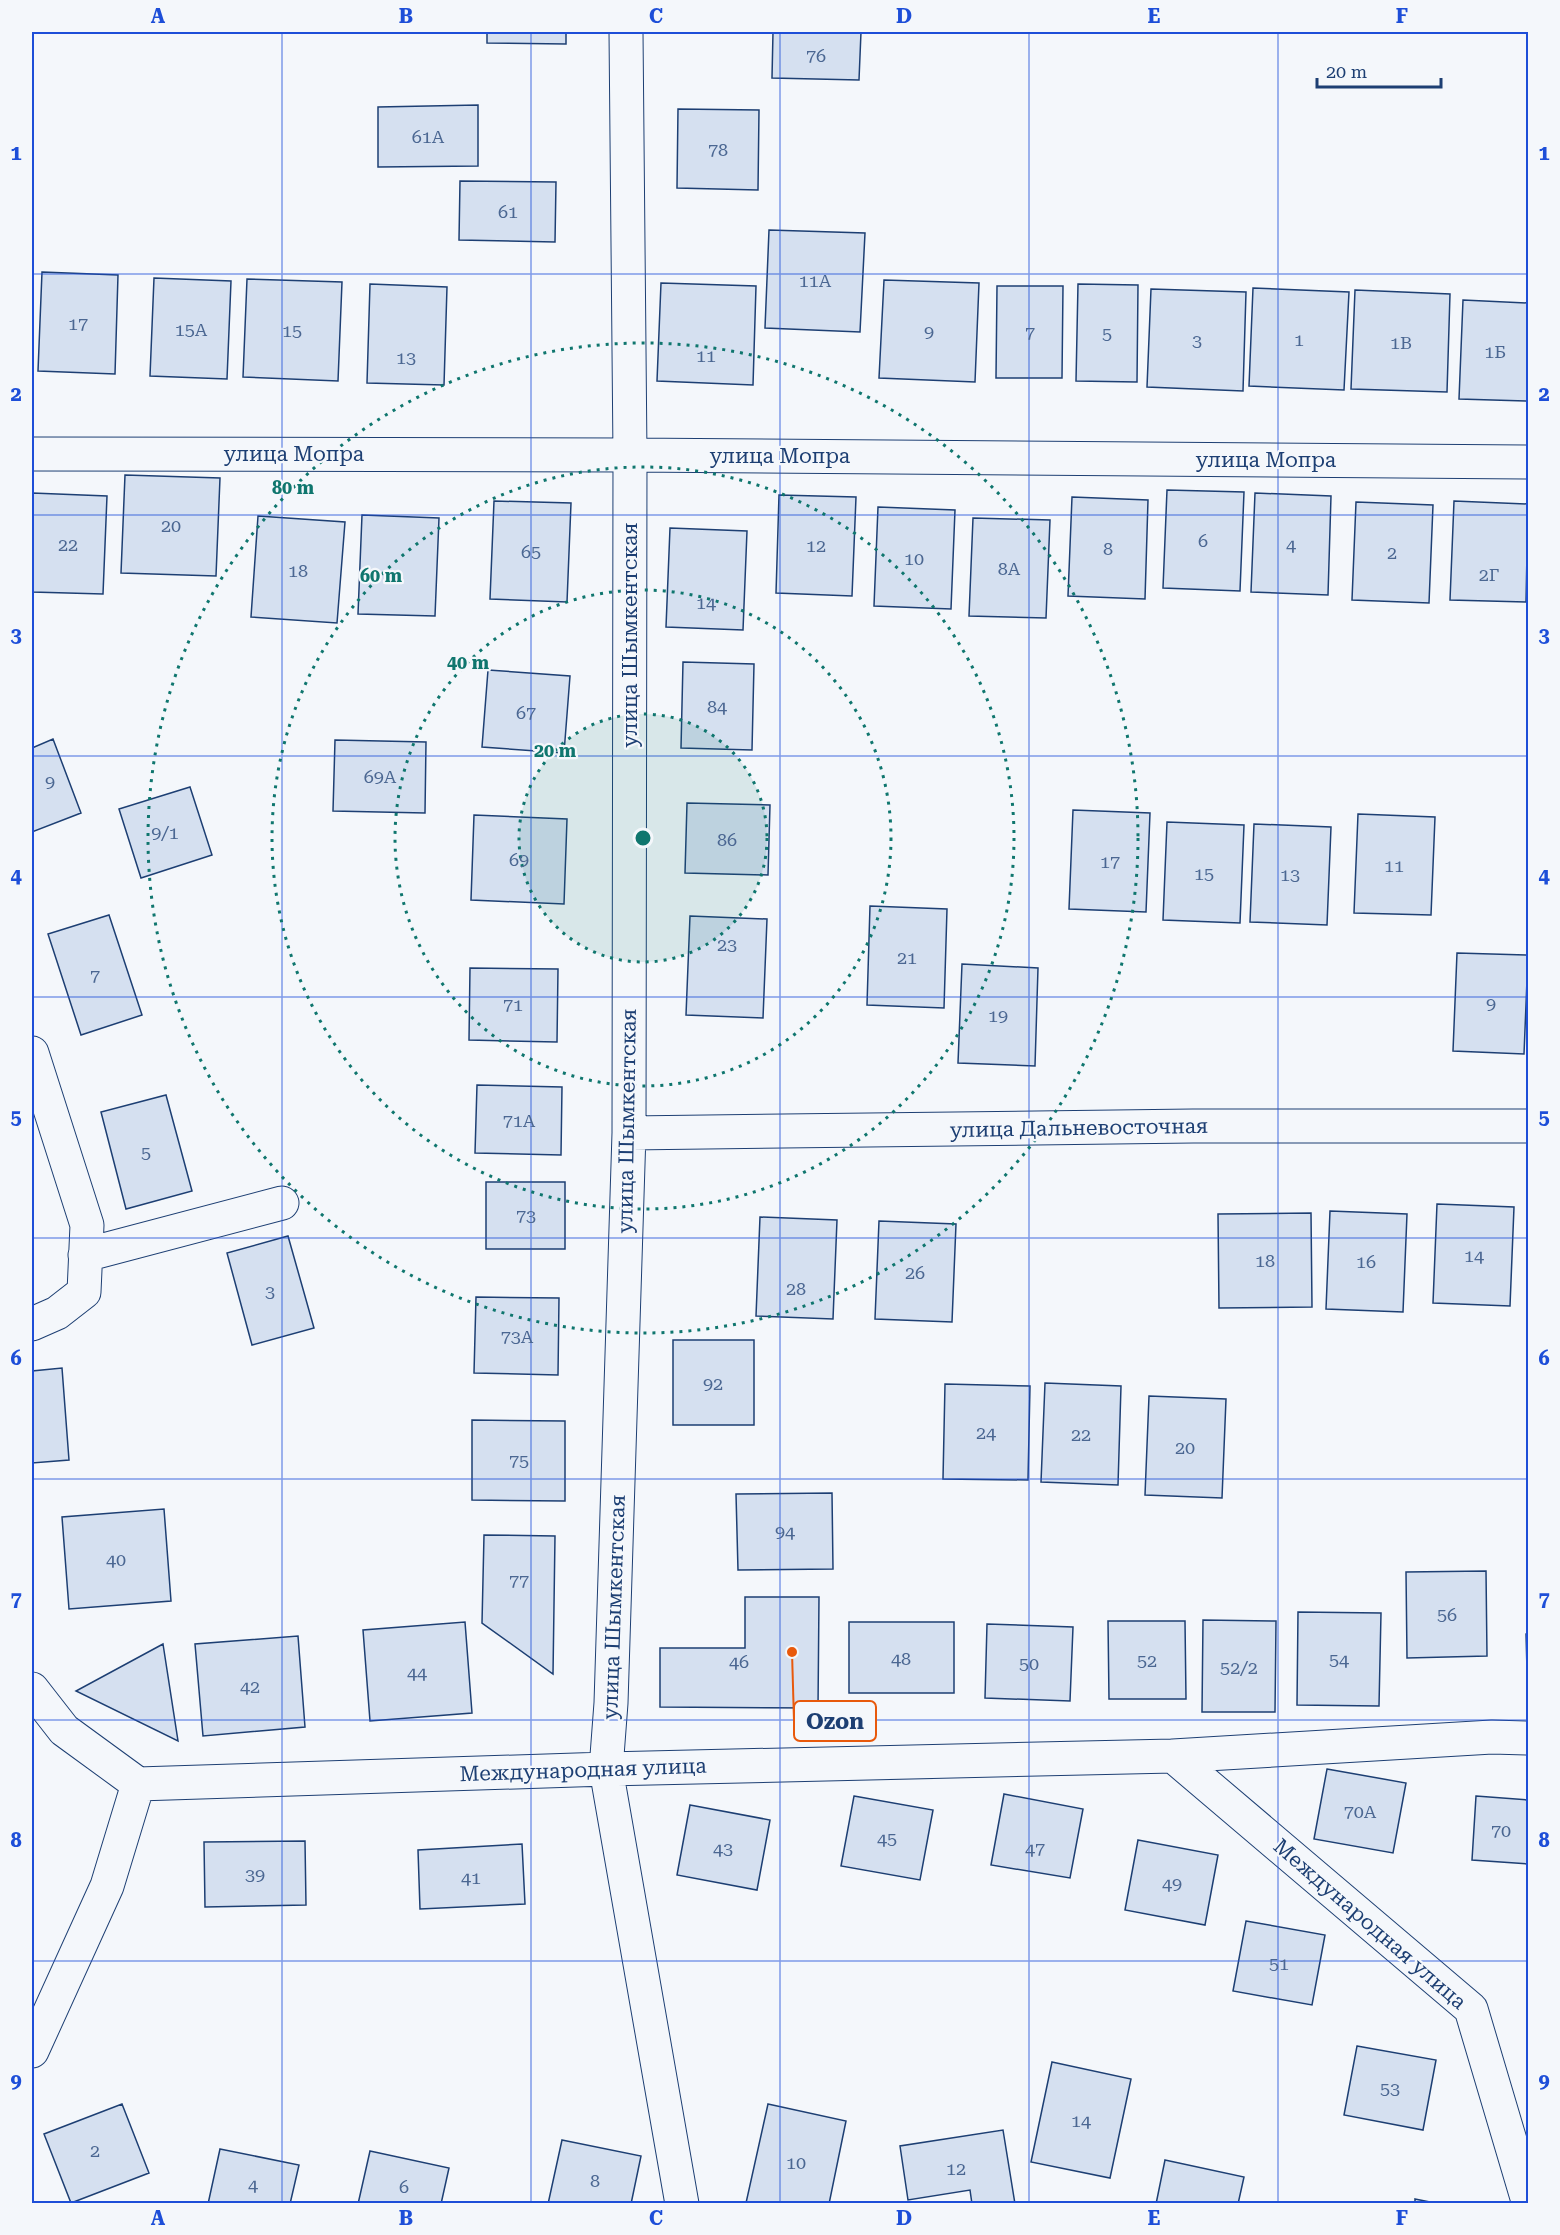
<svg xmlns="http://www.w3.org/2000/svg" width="1560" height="2235" font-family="'Roboto Serif',serif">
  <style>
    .building { fill: #d5e0f0; stroke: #1d3f73; stroke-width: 1.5 }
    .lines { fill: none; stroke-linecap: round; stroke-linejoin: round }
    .street-casing { stroke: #1d3f73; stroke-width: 35 }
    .street { stroke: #f4f7fb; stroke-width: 33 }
    .grid { fill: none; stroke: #1d4ed8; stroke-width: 1.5; stroke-opacity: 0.55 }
    .ring { fill: none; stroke: #0f766e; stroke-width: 3; stroke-dasharray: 3 6 }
    .labels { text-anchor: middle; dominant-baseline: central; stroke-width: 4.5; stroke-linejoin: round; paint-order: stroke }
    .number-label { font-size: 18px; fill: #4b6792 }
    .street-label { font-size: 21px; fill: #1d3f73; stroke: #f4f7fb }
    .centre { fill: #0f766e; stroke: #f4f7fb; stroke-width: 3 }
    .ring-label { font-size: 18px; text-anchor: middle; font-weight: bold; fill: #0f766e; stroke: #f4f7fb; stroke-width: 4.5; stroke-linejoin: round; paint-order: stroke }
    .leader { fill: none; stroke: #e8590c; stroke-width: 2 }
    .callout-dot { fill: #e8590c; stroke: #f4f7fb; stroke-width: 2 }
    .callout { fill: #f4f7fb; stroke: #e8590c; stroke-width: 2 }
    .callout-label { font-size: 22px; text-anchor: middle; font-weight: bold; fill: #1d3f73 }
    .neatline { fill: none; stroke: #1d4ed8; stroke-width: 2 }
    .grid-label { font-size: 20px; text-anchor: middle; font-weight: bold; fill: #1d4ed8 }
  </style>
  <rect width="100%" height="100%" fill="#f4f7fb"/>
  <path class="building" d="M487 32H566V44L487 43Z
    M773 32H861L859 80 772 78Z
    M478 105V166L378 167V107Z
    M678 109 759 110 758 190 677 188Z
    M460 181 556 182 555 242 459 240Z
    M769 230 865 233 860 332 765 328Z
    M42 272 118 275 115 374 38 371Z
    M154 278 231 281 227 379 150 376Z
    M247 279 342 282 338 381 243 377Z
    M884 280 979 283 975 382 879 378Z
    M661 283 756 286 753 385 657 381Z
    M370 284 447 287 444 385 367 383Z
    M1078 284 1138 285 1137 382 1076 381Z
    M997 286H1063L1062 378H996Z
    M1253 288 1349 292 1344 390 1249 386Z
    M1151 289 1246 292 1243 391 1147 387Z
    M1355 290 1450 294 1447 392 1351 389Z
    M1463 300 1528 303V401L1459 399Z
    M125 475 220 478 216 576 121 573Z
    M1167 490 1244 492 1240 591 1163 588Z
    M32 493 107 496 103 594 32 592Z
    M1255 493 1331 496 1328 595 1251 592Z
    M779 495 856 497 852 596 776 593Z
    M1072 497 1148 500 1145 599 1068 596Z
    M494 501 571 503 567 602 490 599Z
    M1454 501 1528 504 1526 602 1450 600Z
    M1356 502 1433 505 1429 603 1352 600Z
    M878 507 955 510 951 609 874 606Z
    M362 515 439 518 435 616 358 614Z
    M258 516 345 522 337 623 251 617Z
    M973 518 1050 520 1046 618 969 616Z
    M670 528 747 531 743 630 666 627Z
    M683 662 754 664 752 750 681 748Z
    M488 670 570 676 564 753 482 747Z
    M53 739 81 813 32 832V748Z
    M335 740 426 742 425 813 333 811Z
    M190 787 212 855 141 878 119 809Z
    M687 803 770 805 768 875 685 873Z
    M1073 810 1150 813 1146 912 1069 909Z
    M1358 814 1435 817 1431 915 1354 913Z
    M474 815 567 819 564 904 471 900Z
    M1167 822 1244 825 1240 923 1163 920Z
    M1254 824 1331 827 1327 925 1250 922Z
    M870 906 947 909 944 1008 867 1005Z
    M109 915 142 1015 81 1035 48 934Z
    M690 916 767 919 763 1018 686 1015Z
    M1457 953 1528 955 1524 1054 1453 1051Z
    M962 964 1038 968 1035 1066 958 1063Z
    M470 968 558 969 557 1042 469 1040Z
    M477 1085 562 1087 561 1155 475 1153Z
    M166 1095 192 1191 126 1209 101 1112Z
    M486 1182H565V1249H486Z
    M1437 1204 1514 1207 1510 1306 1433 1303Z
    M1330 1211 1407 1214 1403 1312 1326 1309Z
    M1311 1213 1312 1307 1219 1308 1218 1214Z
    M760 1217 837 1220 833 1319 756 1316Z
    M879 1221 956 1224 952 1322 875 1319Z
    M288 1236 314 1328 252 1345 227 1253Z
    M476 1297 559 1298 558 1375 474 1373Z
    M673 1340H754V1425H673Z
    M62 1368 69 1460 32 1463V1371Z
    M1045 1383 1121 1386 1118 1485 1041 1482Z
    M945 1384 1030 1386 1028 1480 943 1479Z
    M1149 1396 1226 1399 1222 1498 1145 1495Z
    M472 1420 565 1421V1501L472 1500Z
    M832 1493 833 1569 738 1570 736 1494Z
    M164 1509 171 1601 69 1609 62 1517Z
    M484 1535 555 1536 553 1674 482 1623Z
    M1486 1571 1487 1656 1407 1658 1406 1572Z
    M745 1597H819L818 1708 660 1707V1648H745Z
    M1298 1612 1381 1613 1379 1706 1297 1705Z
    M1203 1620 1276 1621 1275 1712H1202Z
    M1108 1621H1185L1186 1699H1109Z
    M465 1622 472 1713 370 1721 363 1630Z
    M849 1622H954V1693H849Z
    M987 1624 1073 1627 1070 1701 985 1698Z
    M1528 1633V1706L1526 1634Z
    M298 1636 305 1727 203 1736 195 1644Z
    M163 1644 178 1741 76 1691Z
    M1327 1769 1406 1783 1393 1853 1314 1839Z
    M1004 1794 1083 1809 1070 1878 991 1865Z
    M854 1796 933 1810 920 1880 841 1866Z
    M1476 1796 1528 1800V1864L1472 1860Z
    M690 1805 770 1820 757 1890 677 1875Z
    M1138 1840 1218 1855 1205 1925 1125 1910Z
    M305 1841 306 1905 205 1907 204 1842Z
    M522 1844 525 1904 420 1909 418 1850Z
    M1246 1921 1325 1935 1312 2005 1233 1991Z
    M1357 2046 1436 2060 1423 2130 1344 2115Z
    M1052 2062 1131 2079 1110 2178 1031 2162Z
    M122 2104 149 2173 71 2203 44 2134Z
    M768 2104 846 2121 829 2204 746 2203Z
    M1003 2130 1015 2204H972L970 2190 908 2200 900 2146Z
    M562 2140 641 2156 631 2204H548Z
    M220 2149 299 2165 290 2204H208Z
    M370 2151 449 2168 441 2204H358Z
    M1165 2160 1244 2177 1238 2204H1156Z
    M1415 2199 1440 2204H1415Z"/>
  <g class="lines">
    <g class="street-casing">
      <path id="street" d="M626 32 630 455 629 1133 611 1703 606 1769 682 2204
        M32 454 630 455 1528 462
        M32 1053 87 1225 84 1292 57 1313 32 1324
        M629 1133 1193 1126H1528
        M85 1255 282 1203
        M32 1689 64 1730 138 1784 606 1769 1173 1756 1492 1737 1528 1738
        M1173 1756 1471 2009 1528 2201
        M32 2051 107 1886 138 1784"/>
    </g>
    <use href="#street" class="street"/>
  </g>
  <path class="grid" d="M282 32V2204M531 32V2204M780 32V2204M1029 32V2204M1278 32V2204M32 274H1528M32 515H1528M32 756H1528M32 997H1528M32 1238H1528M32 1479H1528M32 1720H1528M32 1961H1528"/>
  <circle cx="643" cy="838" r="124" fill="#0f766e" fill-opacity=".12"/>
  <g class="ring">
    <circle cx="643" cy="838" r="124"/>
    <circle cx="643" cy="838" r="248"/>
    <circle cx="643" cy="838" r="371"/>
    <circle cx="643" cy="838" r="495"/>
  </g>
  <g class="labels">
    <g class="number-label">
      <text x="816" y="55">76</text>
      <text x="428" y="136">61А</text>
      <text x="718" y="149">78</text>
      <text x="508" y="211">61</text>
      <text x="815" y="280">11А</text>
      <text x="78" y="323">17</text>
      <text x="191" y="329">15А</text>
      <text x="292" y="330">15</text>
      <text x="929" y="331">9</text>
      <text x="1030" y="332">7</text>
      <text x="1107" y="333">5</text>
      <text x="1299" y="339">1</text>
      <text x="1197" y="340">3</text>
      <text x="1401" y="342">1В</text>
      <text x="1495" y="351">1Б</text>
      <text x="706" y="355">11</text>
      <text x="406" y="357">13</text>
      <text x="171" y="525">20</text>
      <text x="1203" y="540">6</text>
      <text x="68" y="544">22</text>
      <text x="1291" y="544">4</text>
      <text x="816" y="545">12</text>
      <text x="1108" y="548">8</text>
      <text x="531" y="551">65</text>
      <text x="1392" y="552">2</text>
      <text x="914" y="558">10</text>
      <text x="1009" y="568">8А</text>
      <text x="298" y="570">18</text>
      <text x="1489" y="574">2Г</text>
      <text x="706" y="602">14</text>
      <text x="717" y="706">84</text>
      <text x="526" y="712">67</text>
      <text x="380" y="776">69А</text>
      <text x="50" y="781">9</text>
      <text x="165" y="832">9/1</text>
      <text x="727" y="839">86</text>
      <text x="519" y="859">69</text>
      <text x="1110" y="861">17</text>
      <text x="1394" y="865">11</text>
      <text x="1204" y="873">15</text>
      <text x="1290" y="874">13</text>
      <text x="727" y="944">23</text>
      <text x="907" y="957">21</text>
      <text x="95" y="975">7</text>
      <text x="1491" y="1003">9</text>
      <text x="513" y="1004">71</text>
      <text x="998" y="1015">19</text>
      <text x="519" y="1120">71А</text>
      <text x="146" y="1152">5</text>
      <text x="526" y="1215">73</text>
      <text x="1474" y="1255">14</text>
      <text x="1265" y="1260">18</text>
      <text x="1366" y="1261">16</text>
      <text x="915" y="1272">26</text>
      <text x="796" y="1288">28</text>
      <text x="270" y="1291">3</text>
      <text x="517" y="1336">73А</text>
      <text x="713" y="1383">92</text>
      <text x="986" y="1432">24</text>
      <text x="1081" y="1434">22</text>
      <text x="1185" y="1447">20</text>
      <text x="519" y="1460">75</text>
      <text x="785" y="1531">94</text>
      <text x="116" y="1559">40</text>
      <text x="519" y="1580">77</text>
      <text x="1447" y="1614">56</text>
      <text x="901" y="1658">48</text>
      <text x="1339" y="1659">54</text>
      <text x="1147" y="1660">52</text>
      <text x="739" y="1661">46</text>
      <text x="1029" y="1663">50</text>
      <text x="1239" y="1667">52/2</text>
      <text x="417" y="1672">44</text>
      <text x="250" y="1686">42</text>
      <text x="1360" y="1811">70А</text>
      <text x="1501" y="1830">70</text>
      <text x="887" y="1838">45</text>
      <text x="723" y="1848">43</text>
      <text x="1035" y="1848">47</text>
      <text x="255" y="1874">39</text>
      <text x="471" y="1877">41</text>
      <text x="1172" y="1883">49</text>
      <text x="1279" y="1963">51</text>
      <text x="1390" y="2088">53</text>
      <text x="1081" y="2120">14</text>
      <text x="95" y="2150">2</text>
      <text x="796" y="2162">10</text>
      <text x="956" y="2168">12</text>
      <text x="595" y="2180">8</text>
      <text x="253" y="2184">4</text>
      <text x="404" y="2186">6</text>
    </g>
    <g class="street-label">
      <text x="294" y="454">улица Мопра</text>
      <text x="780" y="456">улица Мопра</text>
      <text x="1266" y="460">улица Мопра</text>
      <text transform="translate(630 635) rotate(-90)">улица Шымкентская</text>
      <text transform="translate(627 1121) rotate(-89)">улица Шымкентская</text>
      <text transform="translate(1079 1128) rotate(-1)">улица Дальневосточная</text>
      <text transform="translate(614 1607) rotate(-88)">улица Шымкентская</text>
      <text transform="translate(583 1770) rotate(-2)">Международная улица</text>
      <text transform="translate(1370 1924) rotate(41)">Международная улица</text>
    </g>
  </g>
  <circle cx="643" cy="838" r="9" class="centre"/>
  <g class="ring-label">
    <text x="293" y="494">80 m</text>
    <text x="381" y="582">60 m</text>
    <text x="468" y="669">40 m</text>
    <text x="555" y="757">20 m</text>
  </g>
  <path class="leader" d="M792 1652L794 1721"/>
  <circle class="callout-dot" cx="792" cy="1652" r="6"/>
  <rect class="callout" x="794" y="1701" width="82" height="40" rx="6"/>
  <g class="callout-label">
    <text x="835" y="1729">Ozon</text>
  </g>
  <rect width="1560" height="2235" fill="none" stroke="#f4f7fb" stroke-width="66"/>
  <path d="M1317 78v9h124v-9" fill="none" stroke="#1d3f73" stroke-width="3"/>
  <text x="1326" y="78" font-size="18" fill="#1d3f73" stroke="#f4f7fb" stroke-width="4.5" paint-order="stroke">20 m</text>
  <rect x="33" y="33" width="1494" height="2169" class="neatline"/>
  <g class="grid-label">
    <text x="158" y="23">A</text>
    <text x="406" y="23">B</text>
    <text x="656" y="23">C</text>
    <text x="904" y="23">D</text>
    <text x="1154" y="23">E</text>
    <text x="1402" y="23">F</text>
    <text x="16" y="160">1</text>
    <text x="1544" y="160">1</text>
    <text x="16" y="401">2</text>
    <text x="1544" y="401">2</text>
    <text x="16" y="642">3</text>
    <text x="1544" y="642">3</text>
    <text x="16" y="883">4</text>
    <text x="1544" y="883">4</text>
    <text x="16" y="1124">5</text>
    <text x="1544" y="1124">5</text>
    <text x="16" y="1365">6</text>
    <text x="1544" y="1365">6</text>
    <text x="16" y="1606">7</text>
    <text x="1544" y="1606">7</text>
    <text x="16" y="1847">8</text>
    <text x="1544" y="1847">8</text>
    <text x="16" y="2088">9</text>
    <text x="1544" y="2088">9</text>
    <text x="158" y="2225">A</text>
    <text x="406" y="2225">B</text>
    <text x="656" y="2225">C</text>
    <text x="904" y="2225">D</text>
    <text x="1154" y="2225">E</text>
    <text x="1402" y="2225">F</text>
  </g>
</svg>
